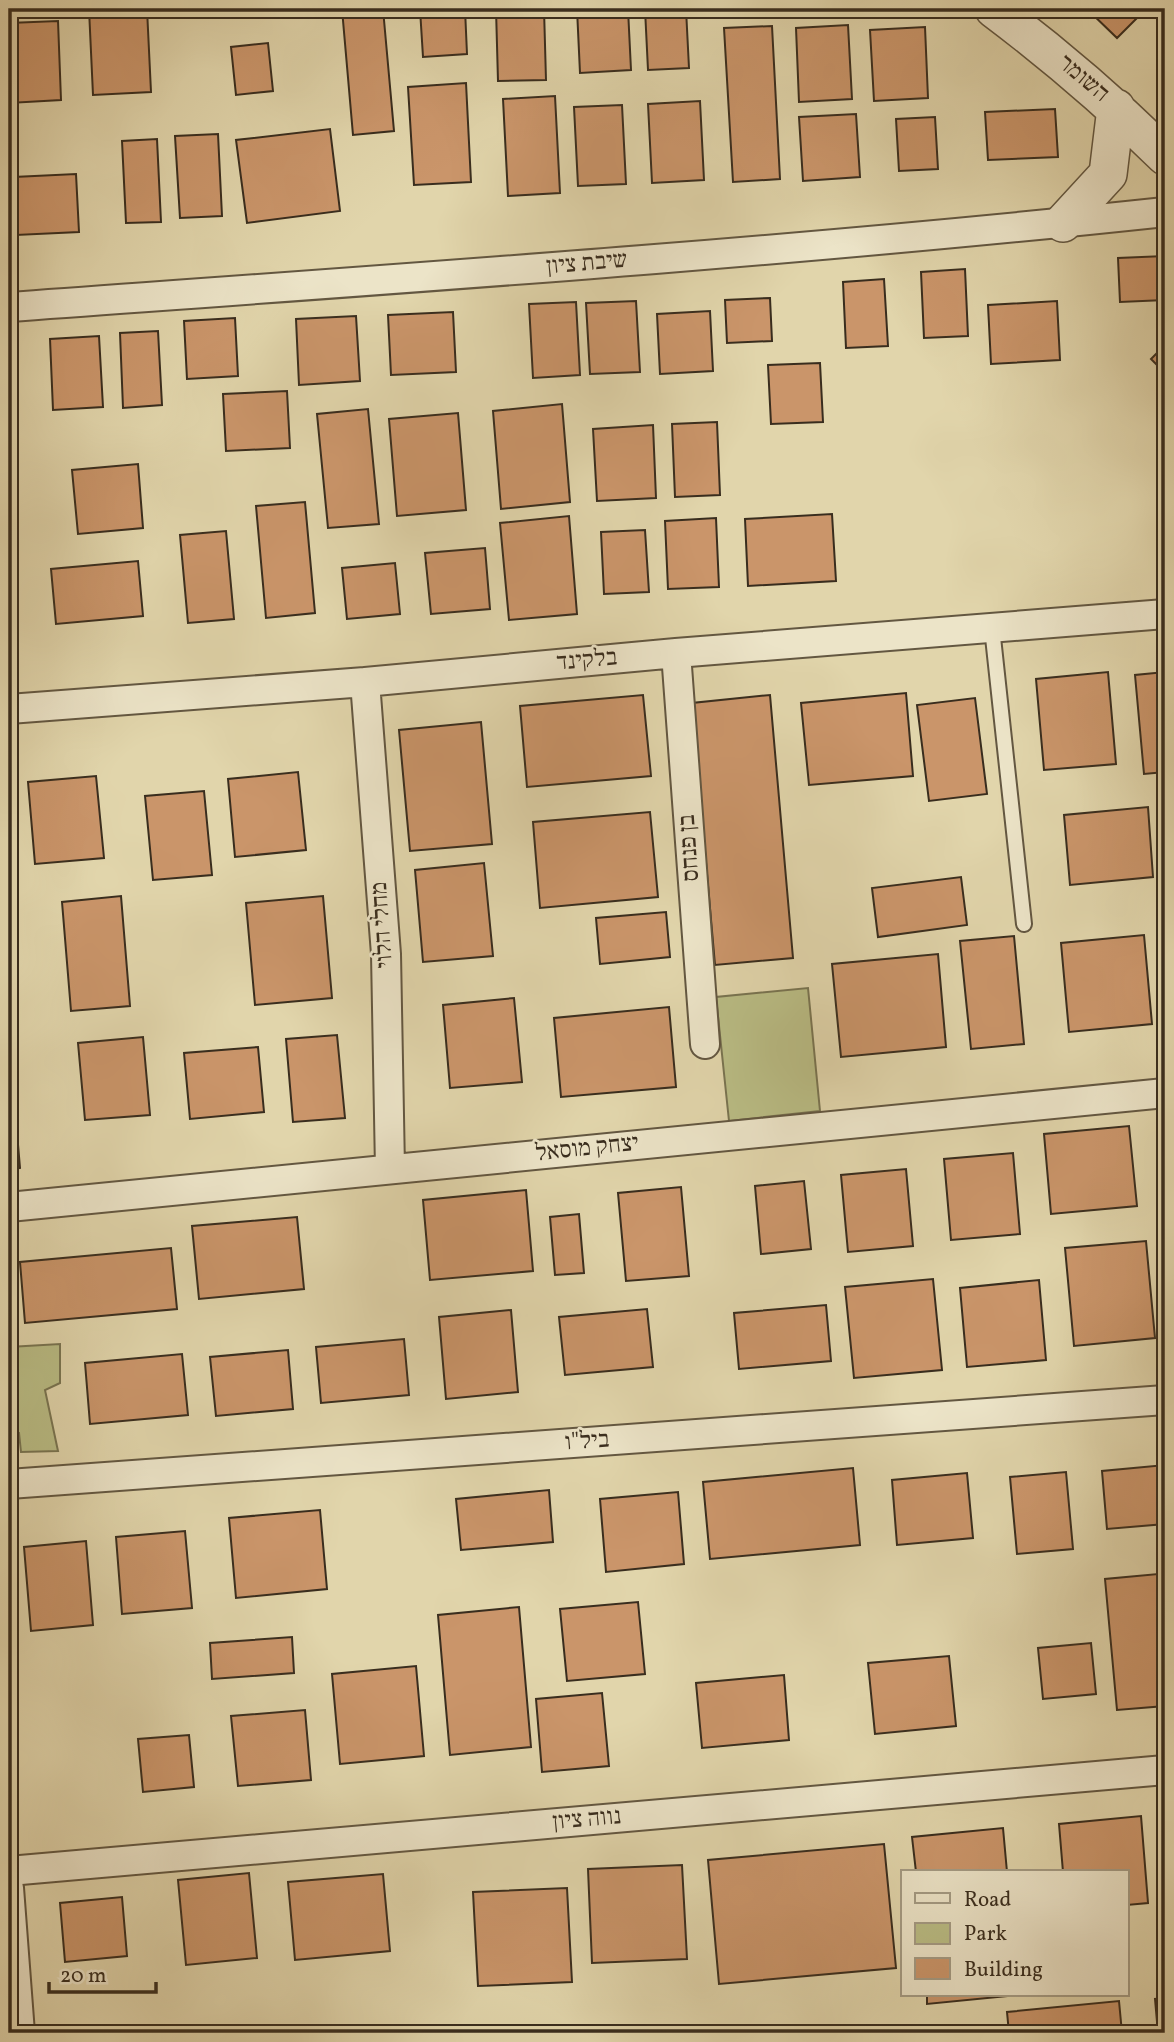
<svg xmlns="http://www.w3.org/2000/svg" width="1174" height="2042" font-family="Vollkorn,'Frank Ruhl Libre',serif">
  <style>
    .green { fill: #b9bc84; stroke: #797451; stroke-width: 2 }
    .building { fill: #ca956a; stroke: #392d1e; stroke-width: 2 }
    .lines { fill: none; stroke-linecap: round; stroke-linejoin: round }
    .service-casing { stroke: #635741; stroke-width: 18 }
    .minor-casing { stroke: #635741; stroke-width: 32 }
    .tertiary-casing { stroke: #635741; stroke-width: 40 }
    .service { stroke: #ece4c8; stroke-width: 14 }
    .minor { stroke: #ece4c8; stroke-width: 28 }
    .tertiary { stroke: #ece4c8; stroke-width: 37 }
    .labels { text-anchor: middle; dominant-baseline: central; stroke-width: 5; stroke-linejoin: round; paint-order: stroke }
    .street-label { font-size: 24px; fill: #392d1e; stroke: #ece4c8 }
  </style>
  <rect width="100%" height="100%" fill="#e1d5ab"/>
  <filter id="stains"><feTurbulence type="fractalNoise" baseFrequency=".00286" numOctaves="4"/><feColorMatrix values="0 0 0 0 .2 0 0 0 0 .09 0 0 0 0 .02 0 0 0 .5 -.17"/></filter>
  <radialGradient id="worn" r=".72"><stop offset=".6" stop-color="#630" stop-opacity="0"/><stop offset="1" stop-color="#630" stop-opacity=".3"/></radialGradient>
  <path class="green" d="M808 988 820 1111 729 1121 716 997Z
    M60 1344V1383L45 1390 58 1451 21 1452 19 1433 9 1432V1347Z"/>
  <path class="building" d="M89 9H147L151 92 93 95Z
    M342 9H383L394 131 353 135Z
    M420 9H465L467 54 423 57Z
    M496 9H544L546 80 498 81Z
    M577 9H628L631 70 580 73Z
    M645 9H686L689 68 648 70Z
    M1087 9H1146L1117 38Z
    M58 21 61 100 9 103V23Z
    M848 25 852 99 799 102 796 28Z
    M772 26 780 179 733 182 724 28Z
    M925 27 928 98 874 101 870 30Z
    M268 43 273 91 236 95 231 47Z
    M466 83 471 182 414 185 408 87Z
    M555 96 560 193 508 196 503 99Z
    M700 101 704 180 652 183 648 104Z
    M622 105 626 184 578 186 574 107Z
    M1055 109 1058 157 988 160 985 112Z
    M856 114 860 177 803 181 799 117Z
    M935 117 938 169 899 171 896 119Z
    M330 129 340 211 247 223 236 140Z
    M218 134 222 216 180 218 175 136Z
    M157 139 161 222 126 223 122 141Z
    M76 174 79 232 16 235 14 177Z
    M1165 256V300L1120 302 1118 258Z
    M965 269 968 336 924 338 921 272Z
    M884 279 888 346 846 348 843 282Z
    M770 298 772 341 727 343 725 300Z
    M636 301 640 372 590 374 586 303Z
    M1057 301 1060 360 991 364 988 305Z
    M576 302 580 375 533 378 529 304Z
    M710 311 713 371 660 374 657 314Z
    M453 312 456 372 391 375 388 315Z
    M356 316 360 381 299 385 296 319Z
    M235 318 238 376 187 379 184 321Z
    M158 331 162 405 123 408 120 333Z
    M99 336 103 407 53 410 50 339Z
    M1165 345V373L1151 359Z
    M9 349 16 432H9Z
    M820 363 823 422 771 424 768 365Z
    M287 391 290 448 226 451 223 394Z
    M562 404 570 502 501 509 493 411Z
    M368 409 379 524 328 528 317 414Z
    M458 413 466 510 397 516 389 419Z
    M717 422 720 495 675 497 672 424Z
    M653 425 656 498 597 501 593 429Z
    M138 464 143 528 78 534 72 470Z
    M305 502 315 613 266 618 256 506Z
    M832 514 836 581 748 586 745 519Z
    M569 516 577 614 509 620 500 523Z
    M716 518 719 587 668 589 665 521Z
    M645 530 649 592 604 594 601 532Z
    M226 531 234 619 188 623 180 535Z
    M485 548 490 609 431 614 425 553Z
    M138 561 143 616 56 624 51 569Z
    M395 563 400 614 347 619 342 568Z
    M1108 672 1116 764 1044 770 1036 679Z
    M1165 672V772L1144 774 1135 675Z
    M906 693 913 776 809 785 801 703Z
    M643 695 651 776 527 787 520 706Z
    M770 695 793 958 715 965 692 703Z
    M975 698 987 794 929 801 917 705Z
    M481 722 492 844 410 851 399 730Z
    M298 772 306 850 235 857 228 779Z
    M96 776 104 858 35 864 28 782Z
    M204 791 212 875 153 880 145 796Z
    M1148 807 1153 877 1070 885 1064 815Z
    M650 812 658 897 540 908 533 822Z
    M484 863 493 956 423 962 415 870Z
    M961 877 967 925 878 937 872 888Z
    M121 896 130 1006 71 1011 62 902Z
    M323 896 332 998 255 1005 246 903Z
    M666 912 670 957 600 964 596 918Z
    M1144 935 1152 1024 1069 1032 1061 943Z
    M1014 936 1024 1044 971 1049 960 941Z
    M938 954 946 1047 841 1057 832 964Z
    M514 998 522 1082 450 1088 443 1005Z
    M669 1007 676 1087 561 1097 554 1018Z
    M337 1035 345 1118 293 1122 286 1039Z
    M143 1037 150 1115 85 1120 78 1043Z
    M9 1040 20 1168 9 1170Z
    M258 1047 264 1112 190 1119 184 1053Z
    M1129 1126 1137 1206 1051 1214 1044 1134Z
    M1013 1153 1020 1234 951 1240 944 1159Z
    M906 1169 913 1246 848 1252 841 1175Z
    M804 1181 811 1249 761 1254 755 1186Z
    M681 1187 689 1276 626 1281 618 1193Z
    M526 1190 533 1271 430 1280 423 1200Z
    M579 1214 584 1273 555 1275 550 1217Z
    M297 1217 304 1289 199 1299 192 1226Z
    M1146 1241 1155 1338 1074 1346 1065 1248Z
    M171 1248 177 1309 25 1323 20 1262Z
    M933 1279 942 1370 854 1378 845 1287Z
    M1039 1280 1046 1360 967 1367 960 1288Z
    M826 1305 831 1361 739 1369 734 1313Z
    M647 1309 653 1367 565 1375 559 1317Z
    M511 1310 518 1392 446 1399 439 1317Z
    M404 1339 409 1395 321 1403 316 1347Z
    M288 1350 293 1409 216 1416 210 1357Z
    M182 1354 188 1415 90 1424 85 1363Z
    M1165 1465V1524L1107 1529 1102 1471Z
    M853 1468 860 1545 710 1559 703 1482Z
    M1066 1472 1073 1549 1017 1554 1010 1477Z
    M967 1473 973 1538 897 1545 892 1480Z
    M549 1490 553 1542 461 1550 456 1499Z
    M678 1492 684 1564 606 1572 600 1499Z
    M320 1510 327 1589 236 1598 229 1518Z
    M185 1531 192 1608 122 1614 116 1537Z
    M86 1541 93 1625 31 1631 24 1547Z
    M1158 1574 1165 1656V1706L1117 1710 1105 1579Z
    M638 1602 645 1674 567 1681 560 1609Z
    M519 1607 531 1747 450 1755 438 1615Z
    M292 1637 294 1673 212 1679 210 1643Z
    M1091 1643 1096 1694 1043 1699 1038 1648Z
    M949 1656 956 1726 875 1734 868 1663Z
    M416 1666 424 1756 340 1764 332 1674Z
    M784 1675 789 1740 702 1748 696 1683Z
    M602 1693 609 1766 542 1772 536 1699Z
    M305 1710 311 1780 238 1786 231 1716Z
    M189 1735 194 1787 143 1792 138 1739Z
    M1141 1816 1148 1903 1127 1905V1872H1063L1059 1824Z
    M1003 1828 1007 1872H916L912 1837Z
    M884 1844 896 1968 719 1984 708 1860Z
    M682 1865 687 1959 592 1963 588 1869Z
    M249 1873 257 1958 186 1965 178 1880Z
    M383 1874 390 1951 295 1960 288 1882Z
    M567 1888 572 1982 478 1986 473 1892Z
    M122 1897 127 1956 65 1962 60 1903Z
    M927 1995H1018L927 2004Z
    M1165 1998V2033H1158L1155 1999Z
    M1119 2001 1122 2033H1009L1007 2012Z"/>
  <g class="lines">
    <g class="service-casing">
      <path id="service" d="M992 628 1024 924"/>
    </g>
    <g class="minor-casing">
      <path id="minor" d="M9 307C395 279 781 253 1165 212
        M676 653 705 1044
        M365 682 386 954 390 1169
        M9 709 365 682 676 653 1165 614
        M9 1207 1165 1093
        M9 1484 1165 1400
        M9 1871 1165 1770
        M9 1888 20 2033"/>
    </g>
    <g class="tertiary-casing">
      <path id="tertiary" d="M994 9C1055 55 1111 103 1165 156
        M1063 223 1108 174 1116 108"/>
    </g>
    <use href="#service" class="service"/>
    <use href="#minor" class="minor"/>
    <use href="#tertiary" class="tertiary"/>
  </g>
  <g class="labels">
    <g class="street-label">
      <text transform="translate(1083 79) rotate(40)">השומר</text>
      <text transform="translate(587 264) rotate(-5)">שיבת ציון</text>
      <text transform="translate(587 661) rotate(-5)">בלקינד</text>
      <text transform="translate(690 848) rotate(-94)">בן פנחס</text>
      <text transform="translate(383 925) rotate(-94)">מחלי הלוי</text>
      <text transform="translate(587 1149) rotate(-6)">יצחק מוסאל</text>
      <text transform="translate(587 1442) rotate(-4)">ביל"ו</text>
      <text transform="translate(587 1820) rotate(-5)">נווה ציון</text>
    </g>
  </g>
  <rect width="1174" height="2042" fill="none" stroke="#e1d5ab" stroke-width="35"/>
  <rect x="10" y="10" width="1153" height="2021" fill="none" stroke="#392d1e" stroke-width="3.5"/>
  <rect x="18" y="18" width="1139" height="2007" fill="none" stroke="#392d1e" stroke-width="2"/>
  <rect x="901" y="1870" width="228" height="126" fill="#ece4c8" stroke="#a49b84" stroke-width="2"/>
  <rect x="915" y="1893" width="35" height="10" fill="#ece4c8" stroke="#a49b84" stroke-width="2"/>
  <text x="964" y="1906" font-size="21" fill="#392d1e">Road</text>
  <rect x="915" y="1923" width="35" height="21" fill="#b9bc84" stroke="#a49b84" stroke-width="2"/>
  <text x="964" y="1940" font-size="21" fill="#392d1e">Park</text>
  <rect x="915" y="1958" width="35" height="21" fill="#ca956a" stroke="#a49b84" stroke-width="2"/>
  <text x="964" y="1976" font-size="21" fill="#392d1e">Building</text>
  <path d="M49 1982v10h107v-10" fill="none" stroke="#392d1e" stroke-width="3.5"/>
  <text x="60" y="1982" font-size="21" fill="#392d1e" stroke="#ece4c8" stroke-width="5" paint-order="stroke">20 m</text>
  <rect width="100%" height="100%" filter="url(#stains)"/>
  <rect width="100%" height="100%" fill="url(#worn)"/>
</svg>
